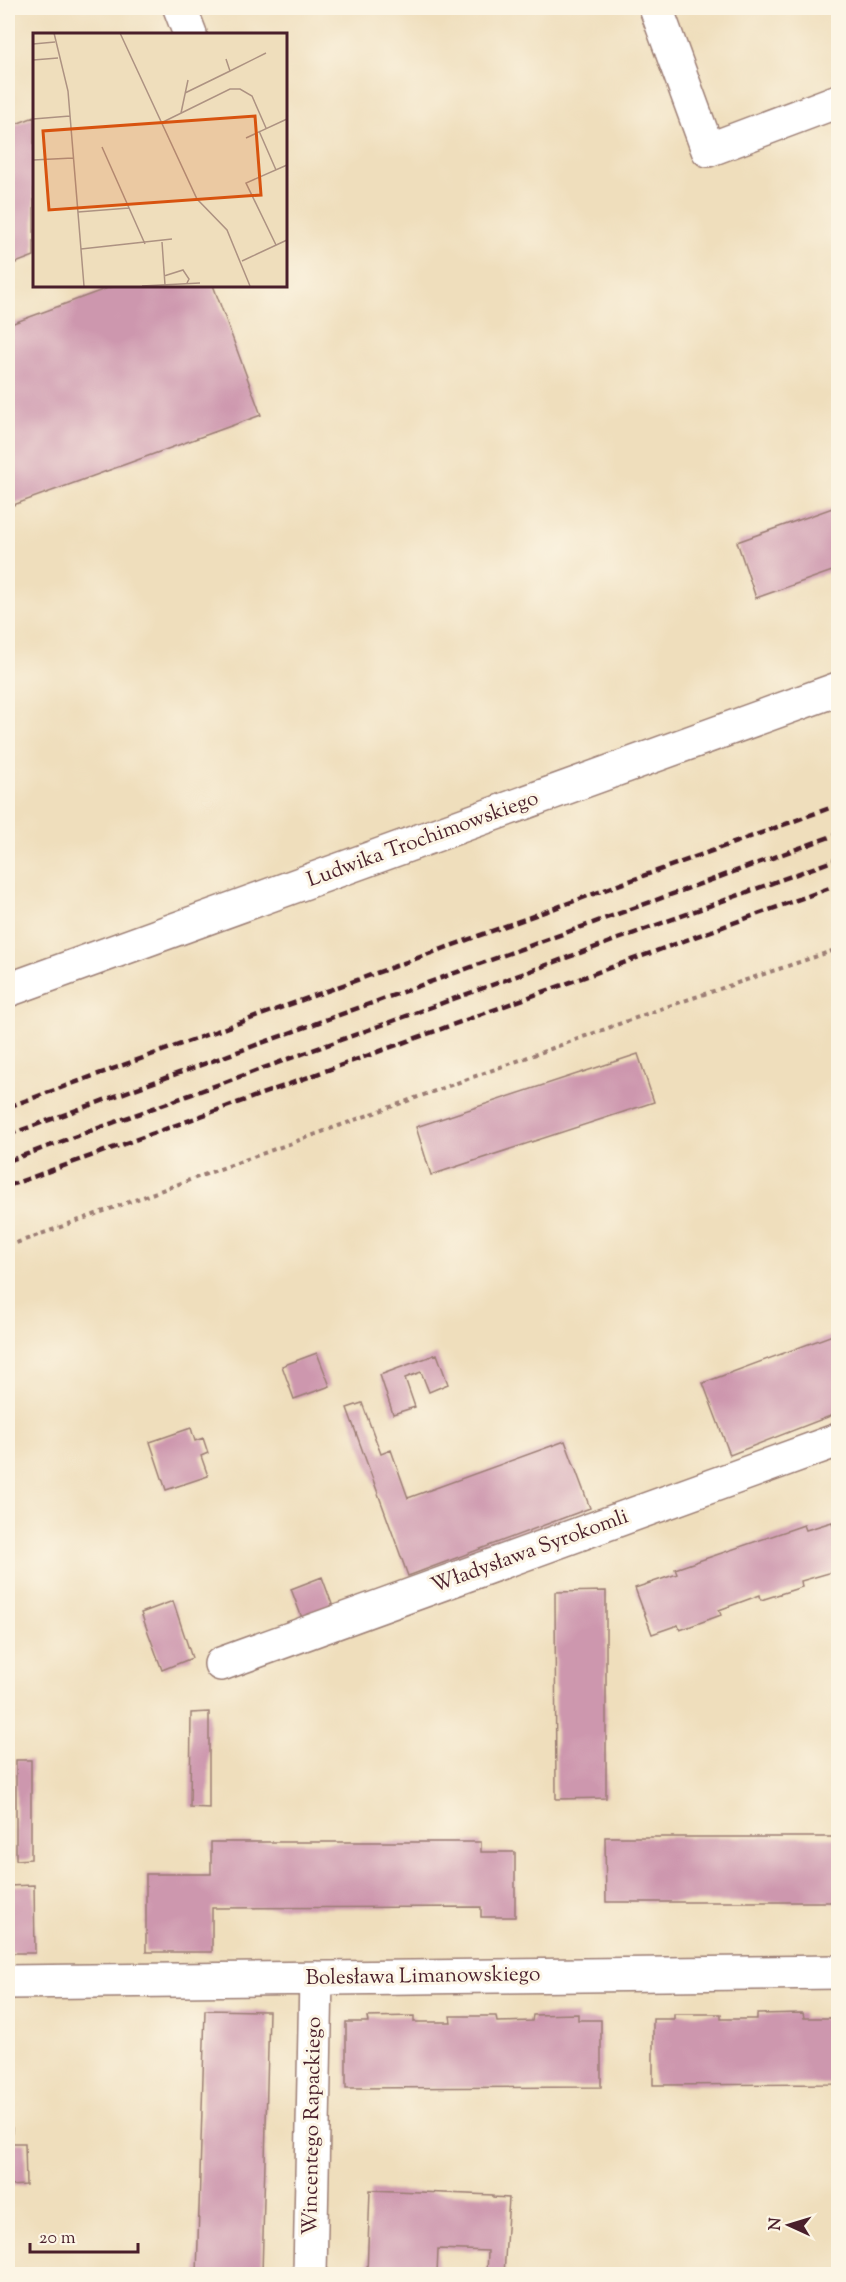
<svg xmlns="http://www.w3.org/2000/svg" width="846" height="2282" font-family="'Sorts Mill Goudy',serif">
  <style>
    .building { fill: #cd97ae }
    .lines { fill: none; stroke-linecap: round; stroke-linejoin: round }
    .minor-casing { stroke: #9c7e74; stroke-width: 36 }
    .path { stroke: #9c7e74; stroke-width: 4; stroke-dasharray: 4.5 4.5; stroke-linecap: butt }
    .minor { stroke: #fff; stroke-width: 33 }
    .rail { stroke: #4a1f2b; stroke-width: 4.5; stroke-dasharray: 9 4.5; stroke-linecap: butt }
    .labels { text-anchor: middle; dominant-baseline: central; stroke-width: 6; stroke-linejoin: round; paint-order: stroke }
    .street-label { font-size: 21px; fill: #4a1f2b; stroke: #fcf5e5 }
    .inset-road { fill: none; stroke: #ad9282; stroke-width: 1.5 }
    .view { fill: #d8530f; fill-opacity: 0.15; stroke: #d8530f; stroke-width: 3 }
    .inset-edge { fill: none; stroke: #4a1f2b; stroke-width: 3 }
  </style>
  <rect width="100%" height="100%" fill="#fcf5e5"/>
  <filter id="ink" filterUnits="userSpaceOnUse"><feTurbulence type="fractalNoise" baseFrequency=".0167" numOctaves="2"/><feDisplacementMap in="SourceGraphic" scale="12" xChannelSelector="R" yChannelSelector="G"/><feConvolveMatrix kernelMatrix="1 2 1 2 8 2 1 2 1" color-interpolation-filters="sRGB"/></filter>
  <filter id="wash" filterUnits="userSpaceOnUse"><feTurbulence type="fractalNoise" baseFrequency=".008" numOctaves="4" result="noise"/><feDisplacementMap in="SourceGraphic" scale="24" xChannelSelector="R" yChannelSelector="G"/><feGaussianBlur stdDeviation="1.35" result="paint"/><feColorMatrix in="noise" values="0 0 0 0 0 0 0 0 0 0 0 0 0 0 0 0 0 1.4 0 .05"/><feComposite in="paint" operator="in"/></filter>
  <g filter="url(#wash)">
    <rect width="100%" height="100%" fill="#efdebc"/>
    <g id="blocks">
      <path class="building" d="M34 117V256L8 266V127Z
        M116 285H213L261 415 8 507V325Z
        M838 506V569L756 598 737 542Z
        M638 1054 654 1102 431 1175 416 1127Z
        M838 1333V1413L730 1455 703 1383Z
        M317 1353 330 1386 294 1399 282 1366Z
        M437 1354 448 1384 429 1392 421 1372 405 1378 415 1407 393 1414 380 1375Z
        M362 1403 381 1454 391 1450 408 1498 565 1441 590 1508 408 1576 347 1408Z
        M191 1428 195 1441 203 1438 208 1453 201 1456 208 1476 166 1490 150 1442Z
        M832 1522 838 1542 836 1571 801 1581 802 1587 761 1600 760 1595 719 1610 721 1615 680 1630 678 1625 652 1634 635 1588 677 1574 675 1569 804 1525 806 1530Z
        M322 1577 333 1607 302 1618 291 1589Z
        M606 1591V1798L556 1799 555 1592Z
        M173 1601 192 1658 162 1670 141 1613Z
        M209 1712V1808L190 1807 191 1713Z
        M16 1760H31V1859L16 1860Z
        M605 1837H838V1902H606Z
        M211 1842H481V1852H515V1917H481V1907L212 1908V1952H146V1874H211Z
        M34 1885 35 1953H8V1886Z
        M205 2010 269 2011 262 2274H197Z
        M803 2013 804 2018H838V2084L653 2085V2019H674V2014H721V2019H757V2014Z
        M578 2014V2020H601V2087L346 2088V2022H368L367 2017 414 2016V2022H451L450 2016H496L497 2022 532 2021 533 2015Z
        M8 2128H12L11 2143H25L26 2185 8 2186Z
        M370 2190 493 2195V2197L509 2198 504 2274H487L488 2251 438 2249 437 2274H367Z"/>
    </g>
  </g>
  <g filter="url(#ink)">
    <use href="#blocks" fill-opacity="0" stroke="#9c7e74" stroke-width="1.5"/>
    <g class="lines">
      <g class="minor-casing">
        <path id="minor" d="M180 8 190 34
          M656 8 708 150 838 101
          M8 990 838 689
          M221 1664 838 1440
          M8 1982 838 1972
          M310 2274 316 1978"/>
      </g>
      <path class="path" d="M8 1246 663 1008 838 949"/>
      <use href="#minor" class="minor"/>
      <path class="rail" d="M8 1107 838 805
        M8 1135 838 834
        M8 1161 838 859
        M8 1186 838 885"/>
    </g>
  </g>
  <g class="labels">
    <g class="street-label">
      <text transform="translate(423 840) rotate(-20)">Ludwika Trochimowskiego</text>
      <text transform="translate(530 1552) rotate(-20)">Władysława Syrokomli</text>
      <text transform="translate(423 1977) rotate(-1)">Bolesława Limanowskiego</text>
      <text transform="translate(313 2126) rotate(-89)">Wincentego Rapackiego</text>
    </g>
  </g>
  <g transform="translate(33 33)">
    <rect width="254" height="254" fill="#efdebc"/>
    <path class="inset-road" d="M21 0 35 58 51 253M87 0 164 166 194 197 217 253M0 11 22 9M0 27 25 25M197 38 233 20M152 60 197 38 193 26M148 80 155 47M0 86 37 83M130 89 197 56H207L219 63 233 95M226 98 243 137M213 105 254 86M69 114 112 211M0 127 40 125M45 179 96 175M129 209 132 252M243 212 213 150 254 132M48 216 139 206M209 228 254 207M131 243 150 237 156 246 154 250M109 253 167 250"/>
    <path class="view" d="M222 83 228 162 16 177 10 98Z"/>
    <rect width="254" height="254" class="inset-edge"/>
  </g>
  <rect width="846" height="2282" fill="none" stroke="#fcf5e5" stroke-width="30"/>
  <g transform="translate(789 2225) rotate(274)" stroke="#fcf5e5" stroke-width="4.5" paint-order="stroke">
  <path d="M0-4.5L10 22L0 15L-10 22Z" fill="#4a1f2b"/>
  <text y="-9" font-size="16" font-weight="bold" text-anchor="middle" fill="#4a1f2b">N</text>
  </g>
  <path d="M30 2243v9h108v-9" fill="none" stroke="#4a1f2b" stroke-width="3"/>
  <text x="39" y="2243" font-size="18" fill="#4a1f2b" stroke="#fcf5e5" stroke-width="4.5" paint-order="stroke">20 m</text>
</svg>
